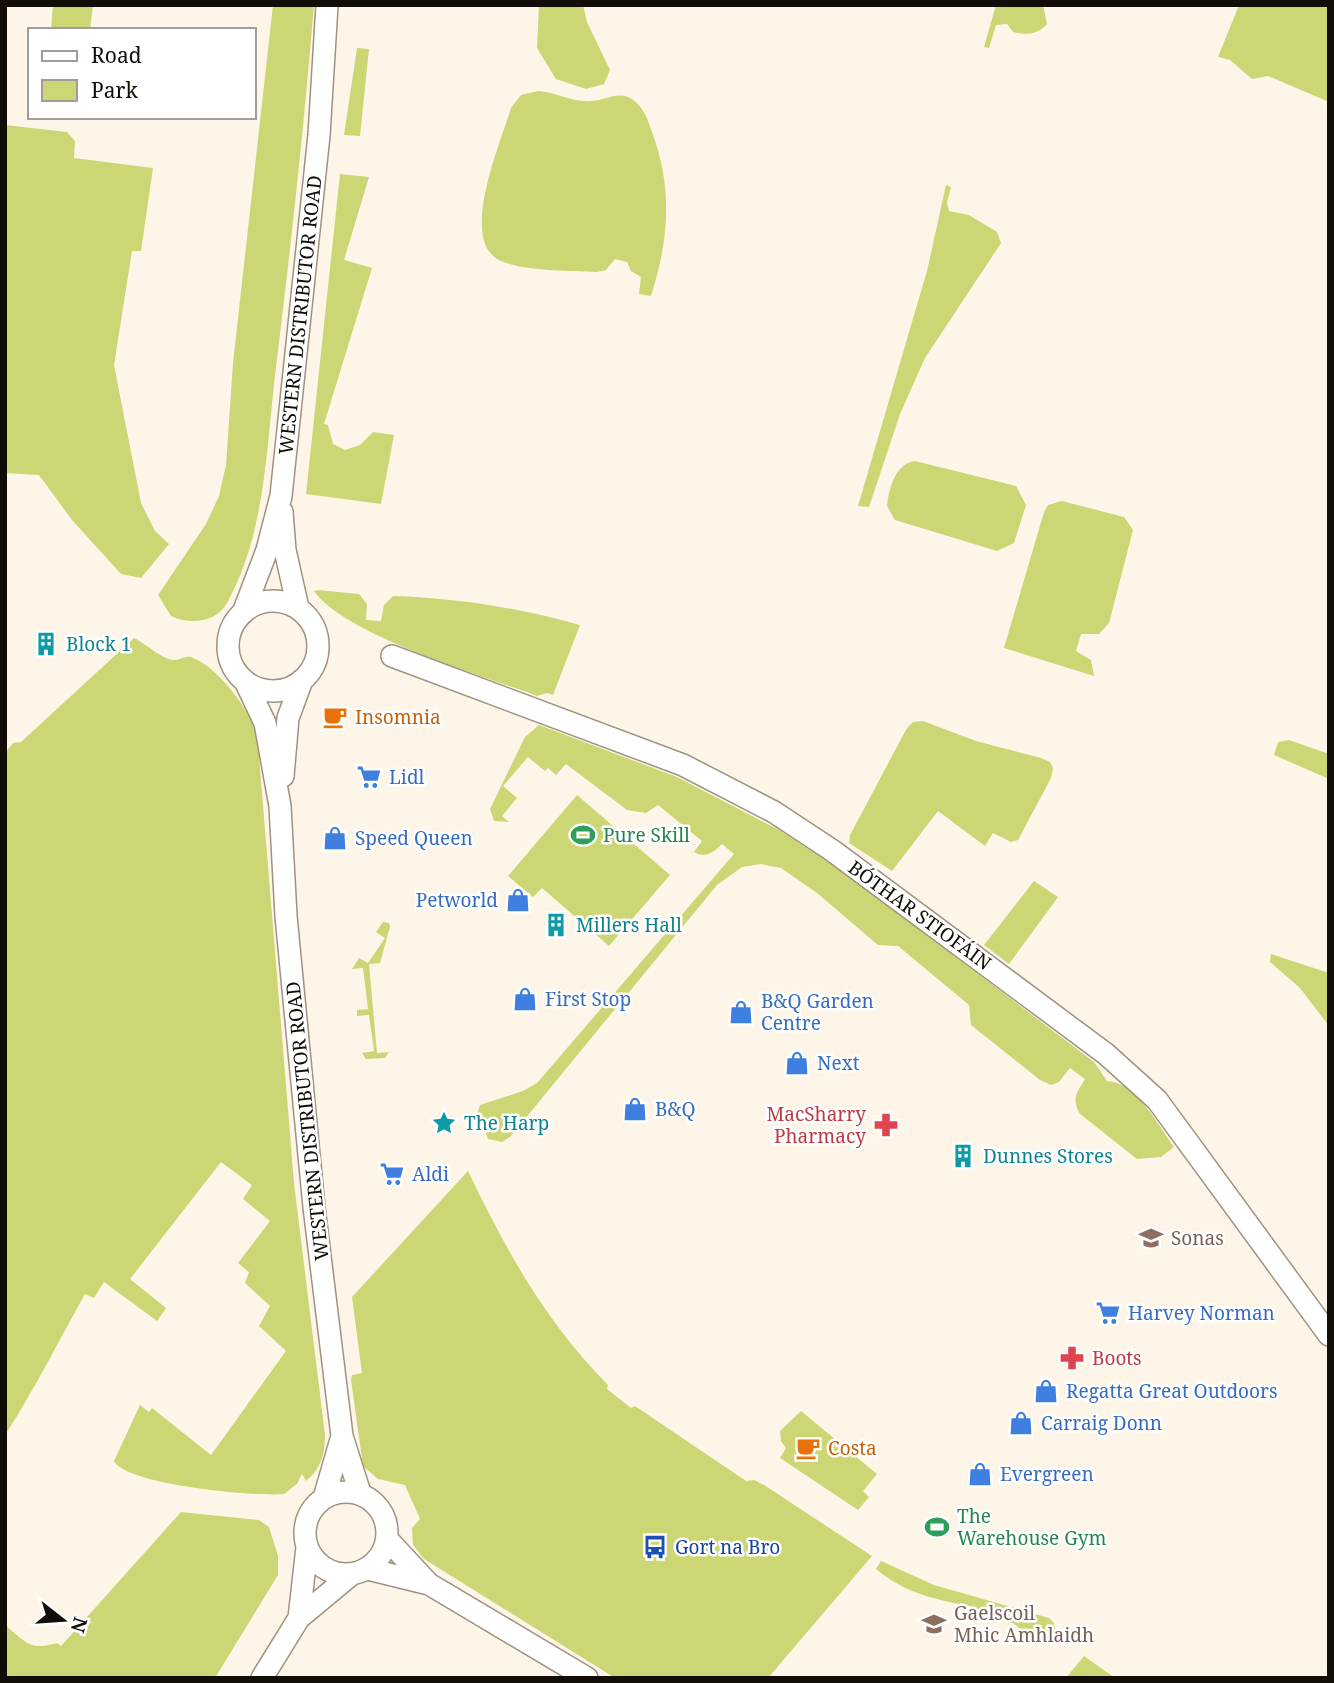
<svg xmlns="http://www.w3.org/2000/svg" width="1334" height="1683" font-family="'Noto Serif',serif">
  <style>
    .green { fill: #ccd674 }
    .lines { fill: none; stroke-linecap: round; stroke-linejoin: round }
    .tertiary-casing { stroke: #9f927f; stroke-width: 24 }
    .tertiary { stroke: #fff; stroke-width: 21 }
    .labels { text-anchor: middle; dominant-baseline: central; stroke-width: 5; stroke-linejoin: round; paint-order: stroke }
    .street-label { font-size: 19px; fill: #120d07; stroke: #fff }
    .culture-label { font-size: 19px; fill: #0d838f; stroke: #fff; text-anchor: start }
    .food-label { font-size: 19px; fill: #c56008; stroke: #fff; text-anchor: start }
    .shop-label { font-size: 19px; fill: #366cbe; stroke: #fff; text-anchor: start }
    .leisure-label { font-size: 19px; fill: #27864d; stroke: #fff; text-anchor: start }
    .health-label { font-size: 19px; fill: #be3a42; stroke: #fff; text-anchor: end }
    .education-label { font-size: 19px; fill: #785e54; stroke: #fff; text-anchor: start }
    .transit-label { font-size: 19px; fill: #164399; stroke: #fff; text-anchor: start }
  </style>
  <rect width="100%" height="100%" fill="#fef5e9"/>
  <path class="green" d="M53 5H93L90 30H51Z
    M273 5H314C304 129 290 253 275 376 266 453 265 534 227 603 216 623 189 625 171 616L158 595 206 524 219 496 226 465 233 363Z
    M539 5H583L587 22 610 70 604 84 586 89 556 79 537 48Z
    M996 5H1043L1047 24C1038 35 1026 35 1013 32L1007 24 996 25 989 48 984 47Z
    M1239 5H1329V102L1268 76 1252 79 1230 60 1218 57Z
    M357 48 369 49 360 136 344 135Z
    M538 91C557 92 573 103 591 101 603 101 616 92 628 97 642 103 648 119 652 132 673 189 669 239 651 296L639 294 641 277 631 271 627 262 615 259 606 270 597 272C567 270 529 272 501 261 457 242 501 142 511 108L521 95Z
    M5 125 67 132 75 141 74 158 153 168 141 251H132L114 365 141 503 155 531 169 544 141 578 121 574 72 520 39 475 5 473Z
    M340 174 369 177 344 260 372 268 324 424 328 425 333 444 345 450 360 445 373 432 394 435 381 504 306 494Z
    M946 185 951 187 947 203 949 211 969 215 997 232 1001 243 925 358 900 414 869 507 858 506 927 271Z
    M915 461 1016 486 1026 505 1014 543 997 551 895 520 887 506C889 488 895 464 915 461Z
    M1062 501 1124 517 1133 530 1109 623 1099 634H1081L1076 651 1091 660 1094 676 1004 648 1044 512 1048 505Z
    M318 590 359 594 367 604 366 620 381 621 384 605 393 596C456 598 520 608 580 625L553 695 547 693 537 696C485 676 344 635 314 591Z
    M134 638C145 643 164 661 175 660 180 660 184 656 191 657 218 667 246 706 257 732L294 1183 325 1435C325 1454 321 1469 306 1481L302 1474 297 1484 284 1494C257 1497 126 1485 114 1461L140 1405 149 1412 152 1408 211 1455 286 1351 259 1326 270 1306 245 1283 249 1272 238 1263 270 1221 243 1199 252 1185 221 1162 130 1279 166 1308 157 1321 104 1282 94 1298 85 1294C58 1342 35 1389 5 1435V753L13 743 21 742Z
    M923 721 976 741 1041 758 1050 762 1053 768 1051 778 1018 840 1011 842 993 833 985 846 938 811 892 871 849 843 850 835 907 728 913 722Z
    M539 725 677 777 779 830 845 873 1094 1062 1107 1081C1136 1082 1158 1125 1174 1147L1161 1157 1137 1159 1080 1114C1071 1098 1077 1093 1085 1079L1070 1068 1059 1082 1051 1085 1040 1080 971 1025 969 1005 898 946 878 945 817 893 781 868 761 864 742 867 717 885 510 1137 502 1142 488 1139 478 1112 480 1105 523 1091 537 1083 734 854 722 844C714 852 705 859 694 852L702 841 658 805 646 813 627 810 566 764 556 775 548 768 545 771 528 757 503 786 517 798 502 816 509 822 494 821 490 809 525 737Z
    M1289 740 1329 754V779L1274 755 1278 742Z
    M577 795 670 875 609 946 542 888 533 897 508 876Z
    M1034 881 1058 897 1009 964 984 945Z
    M383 922 389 923 390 927 380 963 369 964 377 1053 389 1052 385 1058 366 1059 362 1053 374 1051 369 1015 357 1016V1010L368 1009 363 968 352 969 359 958 368 963 385 938 376 932Z
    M1271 954 1329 973V1026L1300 988 1270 962Z
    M468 1171C507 1252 545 1321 608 1385L607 1389 631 1408 635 1406 746 1481 754 1480 764 1485 872 1556 768 1678H615L424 1559 413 1545 412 1528 420 1519 405 1485 378 1479 363 1466 351 1380 352 1375 362 1373 352 1297Z
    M801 1411 877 1474 863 1491 869 1497 858 1510 780 1458 786 1448 781 1441 780 1431Z
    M181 1512 259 1520 269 1527 278 1556V1575L215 1678H5V1625C27 1643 30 1651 57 1643L61 1646Z
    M881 1561 934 1585 1049 1618 1054 1623 1055 1631 1048 1636 1023 1631 1013 1623 973 1614 975 1607C937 1600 906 1594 876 1569Z
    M1084 1656 1115 1678H1066Z"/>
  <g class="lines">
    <g class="tertiary-casing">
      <path id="tertiary" d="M282 512 285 550 298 608
        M228 646a45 45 0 1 1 90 0a45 45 0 1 1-90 0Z
        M243 613 267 550 281 496 319 135 327 5
        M392 656 683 765 774 812 833 851 1106 1054 1157 1100 1329 1335
        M245 681 265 723 280 806 286 916 314 1207 342 1436 360 1493
        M283 776 288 718 302 680
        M305 1533a41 41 0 1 1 82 0a41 41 0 1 1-82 0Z
        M324 1498 342 1436
        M387 1539 427 1582
        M368 1569 429 1584 587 1678
        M299 1618 307 1547
        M262 1678 299 1618 352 1574"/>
    </g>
    <use href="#tertiary" class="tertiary"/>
  </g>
  <defs>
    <g id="building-bare" transform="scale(1.89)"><path d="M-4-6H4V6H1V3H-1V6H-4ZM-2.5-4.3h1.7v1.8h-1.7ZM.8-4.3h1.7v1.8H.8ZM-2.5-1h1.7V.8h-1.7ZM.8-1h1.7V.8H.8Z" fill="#0f9aa8" stroke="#fff" stroke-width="2.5" paint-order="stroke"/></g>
    <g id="cafe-bare" transform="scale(1.89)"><path d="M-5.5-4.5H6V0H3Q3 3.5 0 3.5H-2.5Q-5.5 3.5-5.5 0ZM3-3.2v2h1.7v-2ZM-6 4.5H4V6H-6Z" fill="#e8710a" stroke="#fff" stroke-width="2.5" paint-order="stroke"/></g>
    <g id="supermarket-bare" transform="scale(1.89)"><path d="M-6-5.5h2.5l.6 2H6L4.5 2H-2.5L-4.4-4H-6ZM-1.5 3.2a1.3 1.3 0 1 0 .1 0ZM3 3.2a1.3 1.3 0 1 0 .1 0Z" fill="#3f7fe0" stroke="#fff" stroke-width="2.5" paint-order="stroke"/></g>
    <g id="stadium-bare" transform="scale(1.89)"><path d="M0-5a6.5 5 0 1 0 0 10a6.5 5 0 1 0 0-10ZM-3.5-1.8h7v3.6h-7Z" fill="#2e9e5b" stroke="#fff" stroke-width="2.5" paint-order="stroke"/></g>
    <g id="shop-bare" transform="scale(1.89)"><path d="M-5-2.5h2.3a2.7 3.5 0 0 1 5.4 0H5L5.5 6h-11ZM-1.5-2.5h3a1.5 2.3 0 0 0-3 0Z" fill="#3f7fe0" stroke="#fff" stroke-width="2.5" paint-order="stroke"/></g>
    <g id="sight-bare" transform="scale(1.89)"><path d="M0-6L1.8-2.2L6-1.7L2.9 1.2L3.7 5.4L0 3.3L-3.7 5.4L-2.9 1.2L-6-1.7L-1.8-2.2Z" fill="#0f9aa8" stroke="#fff" stroke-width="2.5" paint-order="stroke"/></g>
    <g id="pharmacy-bare" transform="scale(1.89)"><path d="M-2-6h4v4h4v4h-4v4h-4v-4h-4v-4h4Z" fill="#e0444e" stroke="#fff" stroke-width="2.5" paint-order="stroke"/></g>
    <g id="school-bare" transform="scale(1.89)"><path d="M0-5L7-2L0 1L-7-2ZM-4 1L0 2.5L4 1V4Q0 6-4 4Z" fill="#8d6e63" stroke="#fff" stroke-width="2.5" paint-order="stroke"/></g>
    <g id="bus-bare" transform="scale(1.89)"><path d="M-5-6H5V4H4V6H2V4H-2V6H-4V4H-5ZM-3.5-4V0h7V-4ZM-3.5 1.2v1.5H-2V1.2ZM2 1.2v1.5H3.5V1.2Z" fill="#1a4fb4" stroke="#fff" stroke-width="2.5" paint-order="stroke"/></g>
  </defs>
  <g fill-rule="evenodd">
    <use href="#building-bare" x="46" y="644"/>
    <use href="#cafe-bare" x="335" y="717"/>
    <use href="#supermarket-bare" x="369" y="777"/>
    <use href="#stadium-bare" x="583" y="835"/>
    <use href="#shop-bare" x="335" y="838"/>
    <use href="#shop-bare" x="518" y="900"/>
    <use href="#building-bare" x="556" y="925"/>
    <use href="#shop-bare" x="525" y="999"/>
    <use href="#shop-bare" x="741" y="1012"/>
    <use href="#shop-bare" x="797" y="1063"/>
    <use href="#shop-bare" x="635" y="1109"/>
    <use href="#sight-bare" x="444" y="1123"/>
    <use href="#pharmacy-bare" x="886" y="1125"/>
    <use href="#building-bare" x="963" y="1156"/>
    <use href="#supermarket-bare" x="392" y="1174"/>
    <use href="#school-bare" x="1151" y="1238"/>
    <use href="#supermarket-bare" x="1108" y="1313"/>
    <use href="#pharmacy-bare" x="1072" y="1358"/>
    <use href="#shop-bare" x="1046" y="1391"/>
    <use href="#shop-bare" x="1021" y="1423"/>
    <use href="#cafe-bare" x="808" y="1448"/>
    <use href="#shop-bare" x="980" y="1474"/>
    <use href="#stadium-bare" x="937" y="1527"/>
    <use href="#bus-bare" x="655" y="1547"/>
    <use href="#school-bare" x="934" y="1624"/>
  </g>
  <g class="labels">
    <g class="street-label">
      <text transform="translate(300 315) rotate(-84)">WESTERN DISTRIBUTOR ROAD</text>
      <text transform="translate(920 915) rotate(36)">BÓTHAR STIOFÁIN</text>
      <text transform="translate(307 1121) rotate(-96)">WESTERN DISTRIBUTOR ROAD</text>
    </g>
    <g class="culture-label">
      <text x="66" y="644">Block 1</text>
      <text x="576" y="925">Millers Hall</text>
      <text x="464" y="1123">The Harp</text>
      <text x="983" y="1156">Dunnes Stores</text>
    </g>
    <g class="food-label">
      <text x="355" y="717">Insomnia</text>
      <text x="828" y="1448">Costa</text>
    </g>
    <g class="shop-label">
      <text x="389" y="777">Lidl</text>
      <text x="355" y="838">Speed Queen</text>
      <text x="498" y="900" text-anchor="end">Petworld</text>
      <text x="545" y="999">First Stop</text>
      <text x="761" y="1001">B&amp;Q Garden<tspan x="761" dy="22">Centre</tspan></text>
      <text x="817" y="1063">Next</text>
      <text x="655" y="1109">B&amp;Q</text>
      <text x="412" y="1174">Aldi</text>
      <text x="1128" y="1313">Harvey Norman</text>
      <text x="1066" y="1391">Regatta Great Outdoors</text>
      <text x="1041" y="1423">Carraig Donn</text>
      <text x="1000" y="1474">Evergreen</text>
    </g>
    <g class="leisure-label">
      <text x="603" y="835">Pure Skill</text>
      <text x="957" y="1516">The<tspan x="957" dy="22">Warehouse Gym</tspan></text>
    </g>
    <g class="health-label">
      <text x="866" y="1114">MacSharry<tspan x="866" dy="22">Pharmacy</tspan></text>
      <text x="1092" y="1358" text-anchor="start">Boots</text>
    </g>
    <g class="education-label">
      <text x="1171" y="1238">Sonas</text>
      <text x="954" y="1613">Gaelscoil<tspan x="954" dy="22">Mhic Amhlaidh</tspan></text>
    </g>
    <g class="transit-label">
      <text x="675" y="1547">Gort na Bro</text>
    </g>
  </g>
  <rect width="1334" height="1683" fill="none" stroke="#120d07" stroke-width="14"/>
  <rect x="28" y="28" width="228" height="91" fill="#ffffff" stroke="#a09e9c" stroke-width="2"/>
  <rect x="42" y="51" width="35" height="10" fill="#ffffff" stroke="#a09e9c" stroke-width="2"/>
  <text x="91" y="63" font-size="21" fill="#120d07">Road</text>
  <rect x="42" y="80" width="35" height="21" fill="#ccd674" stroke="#a09e9c" stroke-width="2"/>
  <text x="91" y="98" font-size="21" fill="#120d07">Park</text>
  <g transform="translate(63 1620) rotate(107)" stroke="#ffffff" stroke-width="5" paint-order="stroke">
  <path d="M0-5L12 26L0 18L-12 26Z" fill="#120d07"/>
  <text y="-10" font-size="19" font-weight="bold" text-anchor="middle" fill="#120d07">N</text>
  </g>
</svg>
